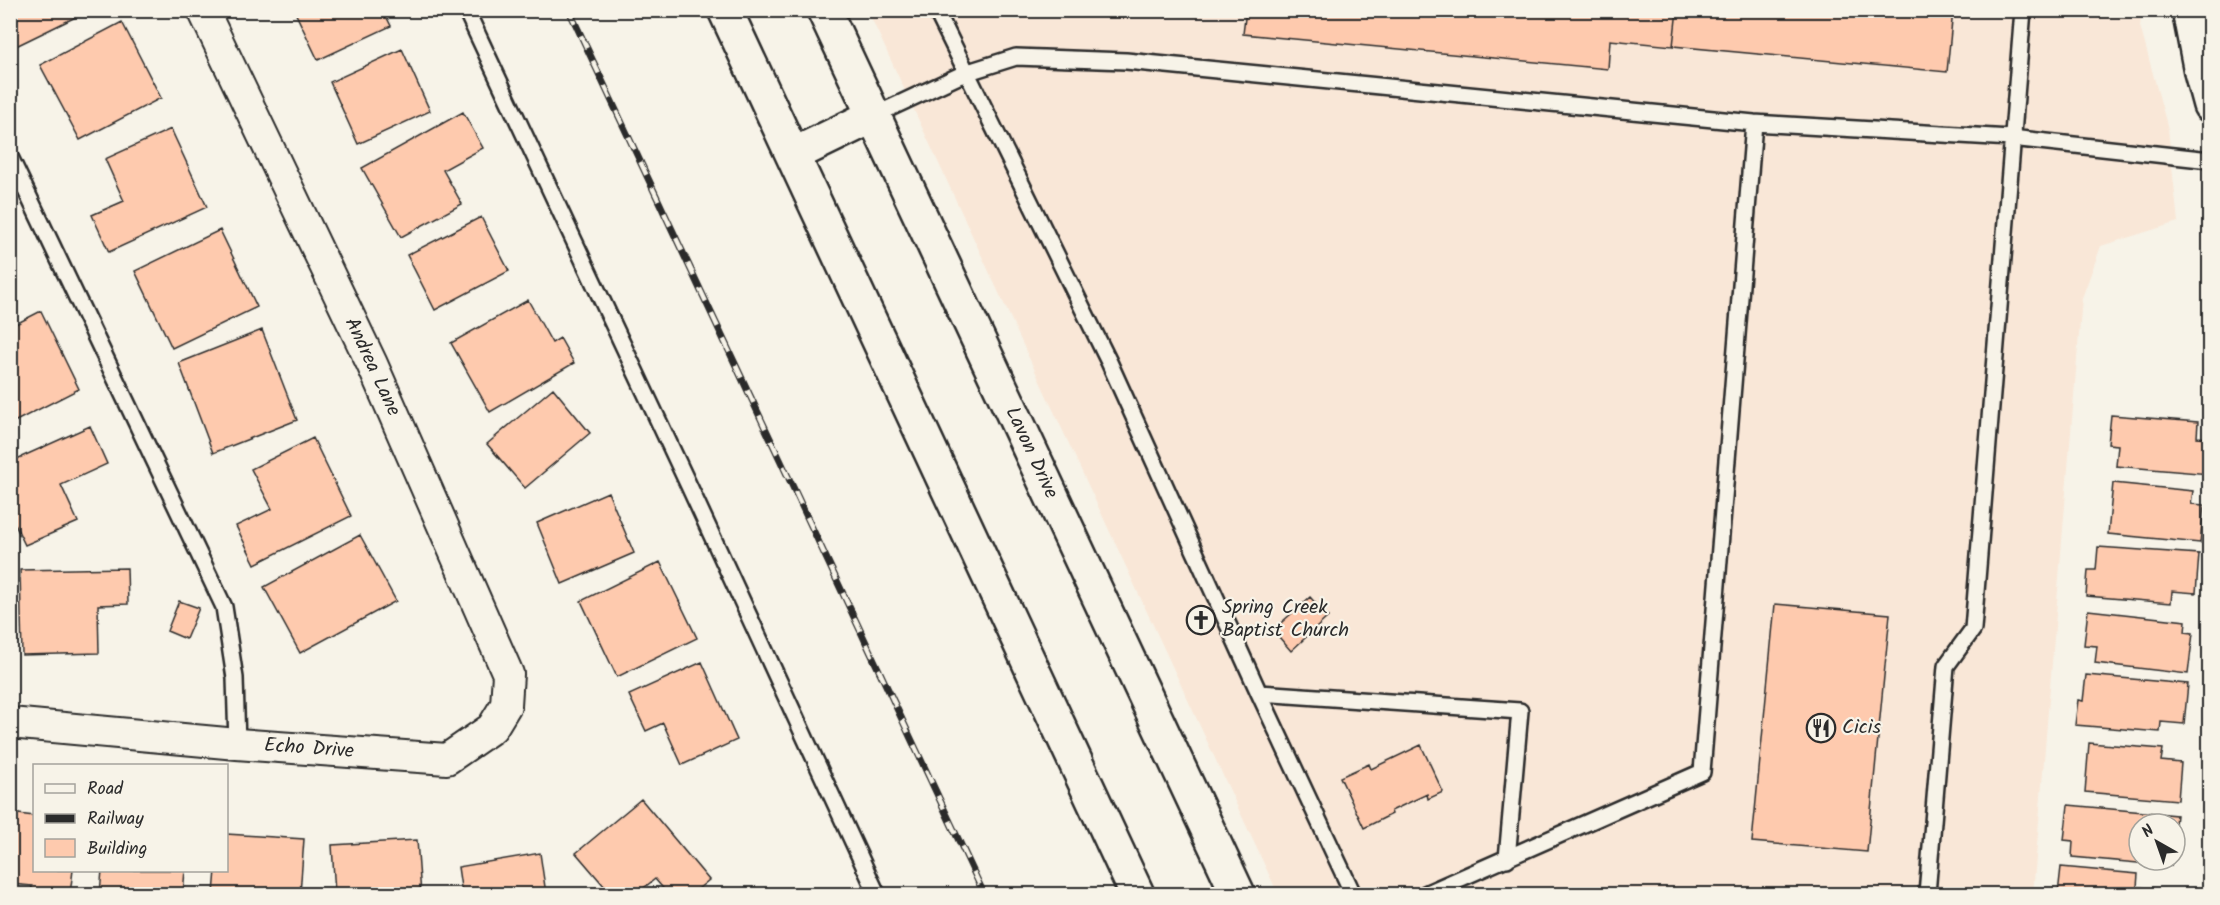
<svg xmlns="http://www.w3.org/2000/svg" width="2220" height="905" font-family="Kalam,sans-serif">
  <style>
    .built { fill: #f9e7d7 }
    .building { fill: #fecaae; stroke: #2b2b2b; stroke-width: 1.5 }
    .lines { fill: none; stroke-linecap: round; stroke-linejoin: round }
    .service-casing { stroke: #2b2b2b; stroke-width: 20 }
    .minor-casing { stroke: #2b2b2b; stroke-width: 34 }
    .tertiary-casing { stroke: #2b2b2b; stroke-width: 38 }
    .primary-casing { stroke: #2b2b2b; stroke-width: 38 }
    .service { stroke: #f7f3e8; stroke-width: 15 }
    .minor { stroke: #f7f3e8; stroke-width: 30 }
    .tertiary { stroke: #f7f3e8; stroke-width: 33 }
    .primary { stroke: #f7f3e8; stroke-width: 33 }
    .rail-casing { stroke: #2b2b2b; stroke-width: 7 }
    .rail { stroke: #f7f3e8; stroke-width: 4.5; stroke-dasharray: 14; stroke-linecap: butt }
    .labels { text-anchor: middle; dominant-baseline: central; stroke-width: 4.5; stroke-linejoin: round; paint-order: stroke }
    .street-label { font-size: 20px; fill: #2b2b2b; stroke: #f7f3e8 }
    .poi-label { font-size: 20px; fill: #2b2b2b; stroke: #f7f3e8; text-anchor: start }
  </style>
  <rect width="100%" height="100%" fill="#f7f3e8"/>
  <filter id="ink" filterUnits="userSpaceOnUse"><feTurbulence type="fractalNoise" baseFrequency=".0167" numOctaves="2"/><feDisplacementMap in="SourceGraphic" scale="12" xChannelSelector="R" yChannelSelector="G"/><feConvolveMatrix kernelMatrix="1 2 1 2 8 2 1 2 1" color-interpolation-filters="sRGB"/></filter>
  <g filter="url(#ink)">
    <path class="built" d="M868 11H2142L2140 26 2168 129 2178 222 2101 246 2082 298 2033 894H1278Z"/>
    <path class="building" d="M10 10H90L12 48Z
      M294 10H383L391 26 318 60Z
      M1246 10H1677L1673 46 1610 40 1608 69 1243 34Z
      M1677 10H1953L1947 72 1673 46Z
      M122 22 161 98 80 140 40 65Z
      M402 49 430 111 358 144 330 82Z
      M463 112 483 148 443 170 462 204 401 237 362 168Z
      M171 129 207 207 109 252 92 215 124 201 105 159Z
      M481 217 509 271 435 310 407 255Z
      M220 230 257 307 172 348 135 271Z
      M528 300 552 343 560 338 574 363 490 412 451 343Z
      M41 311 79 389 10 424V327Z
      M262 330 297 420 213 453 179 363Z
      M553 388 590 433 525 488 487 444Z
      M2111 415 2198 422 2197 437 2210 438V474L2116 466 2118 445 2108 444Z
      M90 426 107 464 61 485 78 522 25 545 10 514V462Z
      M313 438 351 516 255 564 236 526 272 509 251 469Z
      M2113 483 2193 491 2191 504 2204 505 2200 543 2108 534Z
      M608 492 634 553 562 584 537 523Z
      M360 535 396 601 300 653 264 587Z
      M2098 547 2199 554 2196 593 2172 591 2171 603 2086 596 2088 570H2096Z
      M660 562 697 638 617 677 581 601Z
      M127 568 128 604 98 605 99 653 22 655 20 570Z
      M1310 597 1328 617 1291 651 1273 630Z
      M179 601 199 608 186 639 167 631Z
      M1775 604 1890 614 1867 852 1752 842Z
      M2088 610 2186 621 2185 632 2193 633 2188 674 2095 663 2097 646 2084 645Z
      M702 662 737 740 682 765 663 723 646 731 629 695Z
      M2086 675 2188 684 2184 724 2161 722 2160 732 2075 725 2078 700 2083 701Z
      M2089 743 2163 749 2161 761 2181 763 2178 800 2085 792Z
      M1421 745 1443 792 1428 799 1427 794 1391 811 1392 814 1364 828 1340 777 1369 764 1371 769Z
      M641 799 709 880 692 894H668L655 879 636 894H611L576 853Z
      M2068 805 2176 815 2175 824H2139V860H2172L2171 866 2072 857 2073 841 2064 840Z
      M10 813 34 816V870H73L70 894H31L32 886 10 884Z
      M226 834 304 839 300 894H214L216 870H226Z
      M417 840 421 894H335L332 845Z
      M540 853 546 894H462L458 867Z
      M2061 867 2138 874 2137 887 2170 890 2169 894H2058Z
      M102 870H185L183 894H100Z"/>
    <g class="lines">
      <g class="service-casing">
        <path id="service" d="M466 10 689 486 877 894
          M936 10 1109 362 1259 693 1353 894
          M873 116 965 73 1016 57 1126 61 1754 123 2011 138 2210 160
          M10 157 224 607 235 678 237 744
          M1259 693 1520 711 1507 859
          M1425 894 1702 772 1754 123
          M1927 894 1946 666 1973 629 2023 10"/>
      </g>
      <g class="minor-casing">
        <path id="minor" d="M10 723 237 744 447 759 492 728 506 705 508 674 372 364 203 10"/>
      </g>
      <g class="tertiary-casing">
        <path id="tertiary" d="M2189 10 2201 72 2210 105"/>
      </g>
      <g class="primary-casing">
        <path id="primary" d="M725 10 1137 894
          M824 10 1238 894
          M793 155 873 116"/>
      </g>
      <use href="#service" class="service"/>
      <use href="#minor" class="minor"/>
      <use href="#tertiary" class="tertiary"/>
      <use href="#primary" class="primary"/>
      <g class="rail-casing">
        <path id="rail" d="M569 10 984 894"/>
      </g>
      <use href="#rail" class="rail"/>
    </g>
  </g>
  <defs>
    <g id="church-ring" transform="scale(1.5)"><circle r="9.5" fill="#f7f3e8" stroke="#2b2b2b" stroke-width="1.5"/><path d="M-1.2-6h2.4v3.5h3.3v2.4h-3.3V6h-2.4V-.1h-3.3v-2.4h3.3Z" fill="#2b2b2b"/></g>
    <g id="restaurant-ring" transform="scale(1.5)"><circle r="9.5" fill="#f7f3e8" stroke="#2b2b2b" stroke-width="1.5"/><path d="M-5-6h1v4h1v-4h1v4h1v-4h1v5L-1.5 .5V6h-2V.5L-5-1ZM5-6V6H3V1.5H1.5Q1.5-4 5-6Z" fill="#2b2b2b"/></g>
  </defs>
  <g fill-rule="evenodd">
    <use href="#church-ring" x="1201" y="620"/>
    <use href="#restaurant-ring" x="1821" y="728"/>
  </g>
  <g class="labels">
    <g class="street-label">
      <text transform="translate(372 367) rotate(65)">Andrea Lane</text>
      <text transform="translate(1031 453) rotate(65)">Lavon Drive</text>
      <text transform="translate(309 749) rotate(4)">Echo Drive</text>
    </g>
    <g class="poi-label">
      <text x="1222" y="608">Spring Creek<tspan x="1222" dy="23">Baptist Church</tspan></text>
      <text x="1842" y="728">Cicis</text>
    </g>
  </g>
  <rect width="2220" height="905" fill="none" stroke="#f7f3e8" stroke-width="36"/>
  <rect x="18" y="18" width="2184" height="869" fill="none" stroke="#2b2b2b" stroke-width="2" filter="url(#ink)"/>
  <rect x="33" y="764" width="195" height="108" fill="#f7f3e8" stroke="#a5a39c" stroke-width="1.5"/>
  <rect x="45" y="784" width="30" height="9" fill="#f7f3e8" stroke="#a5a39c" stroke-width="1.5"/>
  <text x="87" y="794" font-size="18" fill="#2b2b2b">Road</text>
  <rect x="45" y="814" width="30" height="9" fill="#2b2b2b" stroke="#a5a39c" stroke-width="1.5"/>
  <text x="87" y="824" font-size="18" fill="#2b2b2b">Railway</text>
  <rect x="45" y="839" width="30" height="18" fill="#fecaae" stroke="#a5a39c" stroke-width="1.5"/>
  <text x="87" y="854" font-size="18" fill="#2b2b2b">Building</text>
  <g transform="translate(2157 842) rotate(320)"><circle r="28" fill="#f7f3e8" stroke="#a5a39c" stroke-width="1.5"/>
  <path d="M0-4.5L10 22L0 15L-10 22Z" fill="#2b2b2b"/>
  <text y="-9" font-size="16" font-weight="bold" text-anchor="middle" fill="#2b2b2b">N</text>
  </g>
</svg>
